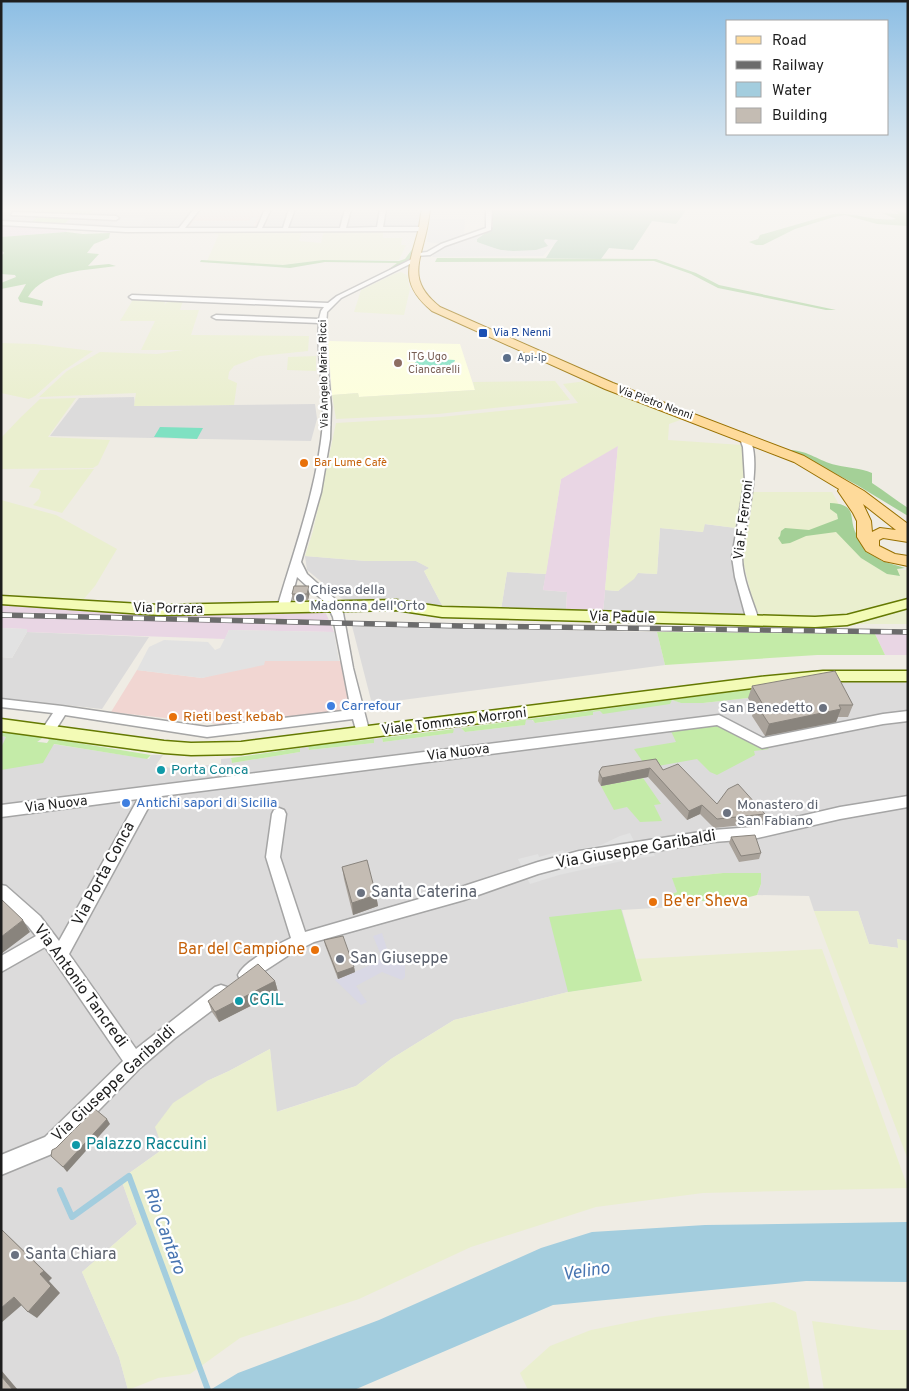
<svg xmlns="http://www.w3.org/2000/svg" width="909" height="1391" font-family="Overpass,sans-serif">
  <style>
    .residential { fill: #dcdbdb }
    .commercial { fill: #f1d6d2 }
    .industrial { fill: #e9d6e4 }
    .education { fill: #fdffdd }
    .farmland { fill: #eaefcf }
    .grass { fill: #c4eba8 }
    .forest { fill: #a4d097 }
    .cemetery { fill: #a4c9ac }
    .pitch { fill: #7fe1c2 }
    .parking { fill: #e2e2e2 }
    .plaza { fill: #d9d8e5 }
    .water { fill: #a3cdde }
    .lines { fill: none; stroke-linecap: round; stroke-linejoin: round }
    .stream { stroke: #a3cdde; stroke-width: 6 }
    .street-casing { stroke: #a5a5a5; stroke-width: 3 }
    .secondary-casing { stroke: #647902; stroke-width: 3 }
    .primary-casing { stroke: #987000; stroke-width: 2 }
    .street { fill: #fff; fill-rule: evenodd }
    .secondary { fill: #f3fbb6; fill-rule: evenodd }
    .primary { fill: #feda9a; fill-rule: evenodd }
    .rail-casing { stroke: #6c6c6c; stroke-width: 5.5 }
    .rail { stroke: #fff; stroke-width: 4; stroke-dasharray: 11; stroke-linecap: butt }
    .wall { fill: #a9a29a }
    .shaded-wall { fill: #89847d }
    .building { fill: #c4bcb3; stroke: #89847d }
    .transit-dot { fill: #1a4fb4; stroke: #fff; stroke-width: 2 }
    .service-dot { fill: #5c6f8a; stroke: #fff; stroke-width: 2 }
    .education-dot { fill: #8d6e63; stroke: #fff; stroke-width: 2 }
    .food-dot { fill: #e8710a; stroke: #fff; stroke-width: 2 }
    .worship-dot { fill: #6b7280; stroke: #fff; stroke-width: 2 }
    .shop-dot { fill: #3f7fe0; stroke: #fff; stroke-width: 2 }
    .culture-dot { fill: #0f9aa8; stroke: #fff; stroke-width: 2 }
    .labels { text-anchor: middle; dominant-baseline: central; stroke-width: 4.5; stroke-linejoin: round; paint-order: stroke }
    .far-transit-label { font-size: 11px; fill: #164399; stroke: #fff; text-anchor: start }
    .far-education-label { font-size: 11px; fill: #785e54; stroke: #fff; text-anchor: start }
    .far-service-label { font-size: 11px; fill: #4e5e75; stroke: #fff; text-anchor: start }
    .far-street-label { font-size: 11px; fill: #1e1e1e; stroke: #fff }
    .far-food-label { font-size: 11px; fill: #c56008; stroke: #fff; text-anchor: start }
    .street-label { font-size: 14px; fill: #1e1e1e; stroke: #fff }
    .worship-label { font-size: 14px; fill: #5b616d; stroke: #fff; text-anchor: start }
    .shop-label { font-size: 14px; fill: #366cbe; stroke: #fff; text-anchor: start }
    .food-label { font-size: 14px; fill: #c56008; stroke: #fff; text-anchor: start }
    .culture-label { font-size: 14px; fill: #0d838f; stroke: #fff; text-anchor: start }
    .near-street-label { font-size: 16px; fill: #1e1e1e; stroke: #fff }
    .near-worship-label { font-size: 16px; fill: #5b616d; stroke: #fff; text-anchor: start }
    .near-food-label { font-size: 16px; fill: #c56008; stroke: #fff; text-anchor: start }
    .near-culture-label { font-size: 16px; fill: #0d838f; stroke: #fff; text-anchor: start }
    .near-water-label { font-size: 18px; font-style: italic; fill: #4875b1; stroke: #fff }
  </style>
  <rect width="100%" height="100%" fill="#efece4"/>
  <path class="residential" d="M1 209H193L178 228 138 229 1 222Z
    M273 209H423L420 226 415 228 264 229Z
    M134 397 135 406 315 404 317 419 311 441 50 436 79 398Z
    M704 524 736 528 732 557 746 617 603 613 605 590 618 591 638 573 657 574 660 528 703 532Z
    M305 556 366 561H416L430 568 424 571 444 609 351 602 341 598 307 570Z
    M507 572 546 574 543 590 567 592 566 611 501 610Z
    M352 626 657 632 665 665 372 704Z
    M27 632 149 637 102 709 1 698V657L12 658Z
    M830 682H908V941L897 939 899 948 869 944 858 911H814L809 896 757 895 761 884V873H723L673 878 677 892 669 895 671 907 622 910 642 981 568 992 454 1020 391 1059 356 1086 276 1112 270 1049 229 1071 207 1081 163 1149 121 1179 137 1224 82 1272 119 1357 128 1390H1V736L149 759 151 755H163L156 765 171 768 221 764V759L231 758 232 763 300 752V748L308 746 309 750 374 743V739L382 738 383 742 452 733 454 729 457 727 461 728 465 732 524 725 526 720H532L536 723 593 715V712L600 711 669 703 672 700 682 703H703L748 698Z"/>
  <path class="commercial" d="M193 209H273L264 229 178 228Z
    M265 661H346L357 708 237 726 111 712 137 670 202 678Z"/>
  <path class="industrial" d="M1 224 70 228 66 232 1 237Z
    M618 445 603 613 566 611 567 592 543 590 561 479Z
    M1 603 92 612 247 614 265 612 325 611 334 632 229 630 225 639 27 632 26 629 1 628Z
    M875 634H908V655H885Z"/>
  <path class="education" d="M328 341 460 344 475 390 359 397 358 393 332 395Z"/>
  <path class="farmland" d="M217 230 302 231 299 241 321 243 324 230H383V238H402L401 245H406L399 260H323L283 265 207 261 219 234H215Z
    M401 272 407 275 410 289 404 315 354 312 361 290 394 274Z
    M134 298 166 300 164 305 169 300 183 301 180 310H199L191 335 309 336 308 351 260 356 234 366 229 372 228 379 237 383 234 405 134 406 136 393 39 397 67 371 100 352 157 354 183 350H141L155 321H120Z
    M1 343 35 344 93 351 63 371 35 396 29 399 1 393Z
    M316 356V371L287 370 288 357Z
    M555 381 570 400 438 414 336 419 332 395 358 393 359 397 475 390 473 382Z
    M586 381 683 419 669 424 668 440 742 445 745 492 736 528 705 524 703 532 660 528 657 574 638 573 634 579 618 591 605 590 618 446 561 479 546 574 507 572 501 610 444 609 424 571 429 568 416 561H366L305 556 313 531 336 423 441 417 578 403 563 384Z
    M76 398 48 437 110 440 98 465 93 468 1 469V438L20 418 40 399Z
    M94 469 62 513 33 505 39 499 41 492 39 489 29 487 40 470Z
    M753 492H832L865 551 893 569 908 570V599L843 617H764L758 614 755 610 742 558Z
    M1 500 56 515 117 549 95 586 82 601 1 594Z
    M908 607V624H848Z
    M814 911H858L869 944 898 948 897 939 908 941V1160Z
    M822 949 908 1188 703 1193 596 1207 471 1247 359 1299 240 1338 190 1374 158 1378 128 1390 119 1357 82 1272 137 1224 121 1179 163 1149 155 1127 173 1103 207 1081 229 1071 270 1049 277 1112 356 1086 391 1059 454 1020 568 992 641 981 635 959Z
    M774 1302 796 1312 810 1390H528L520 1373 550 1346 591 1330 656 1317Z
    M812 1321 880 1330H908V1390H824Z"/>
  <path class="grass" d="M24 209H33L29 213H39L44 209H95L88 215 19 214Z
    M39 216 72 217 63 225 30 223Z
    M657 632 875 634 885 655H817L665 665Z
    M828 679 748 698 703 703H681L672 700 670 704 603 714 600 711 593 712V715L535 723 533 720H526L525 725 465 732 461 728Z
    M719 720 762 743 769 749 754 751 755 755 717 775 710 772 697 759 647 768 634 749 676 742 670 729Z
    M454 729 453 733 383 742 382 738Z
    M1 732 44 737 37 742 47 743 49 740 47 738 151 755 147 759 54 744 43 763 1 770V748L6 737 1 736Z
    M374 739V743L309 750 308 746Z
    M300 748V752L232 763 231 758Z
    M643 778 661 804 654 805 662 821 640 822 627 807 614 810 601 786Z
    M723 873H761V884L757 895 734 901H670L669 895 677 892 672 878Z
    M621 909 642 981 568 992 549 917Z"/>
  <path class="forest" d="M889 209H895L908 214V226L877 224 845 215 834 217 795 229 763 245H756L749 242 758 239 760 235 833 214C855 212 875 222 896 219L882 213 899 214Z
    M66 232 83 234 110 233 109 238 94 244 87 253 99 254 88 266 109 264 116 266C87 271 45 269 28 297L43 301 42 306 20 302 18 298 26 284 1 289V283L16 277 15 275 1 274V256L4 253 1 249V237Z
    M413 248 410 261 400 268 389 269 397 263 325 262 290 268 200 262 201 260 283 265 323 260 399 261 405 259Z
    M437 258 656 259 696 273 719 285 836 310H826L718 288 691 274 654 261 435 262Z
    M790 450C810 451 818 461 836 465 848 468 860 468 872 473V483C885 491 895 500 908 508V516L857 485Z
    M830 503C860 504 847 520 857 535 861 541 862 542 864 549L882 561 905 568 897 569 900 576 887 574 861 558 836 532 806 536 790 543 782 544 778 538 780 536 781 531 785 528 809 530 838 519 837 514 830 509Z"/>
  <path class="cemetery" d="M493 209H687L676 224 652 221 633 250 609 248 601 259 546 258 557 240C553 243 548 247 544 248 525 256 495 251 477 242V239L493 227Z"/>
  <path class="pitch" d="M417 358 455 360 452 368 414 366Z
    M160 427 203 428 197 439 154 437Z"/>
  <path class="parking" d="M252 217H258L253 228H189L193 221H249Z
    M117 218H146L138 229 109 228Z
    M429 219H465L464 237 441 244 427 242 430 221Z
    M484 234 477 239V242L500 250 513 251 536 250 548 246 544 241 545 239 558 240 543 256 432 257 438 249Z
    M1 628 27 629V632L12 658 1 657Z
    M229 630 334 632 339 661H265L264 665 202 678 137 670 149 647 164 640 208 642 215 650 220 648Z
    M630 833 636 845 649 843 655 856 631 859 559 875 530 884 518 859 538 854 539 857 563 850 564 852 601 845 620 836Z"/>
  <path class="plaza" d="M382 933 388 952 405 953V977L402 980 382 972 356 986 367 1002 361 1005 335 980 373 964V962L382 958 373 936Z"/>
  <path class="water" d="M908 1222V1282L806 1281 553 1305 354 1390H210L238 1373 379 1320 541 1248 592 1232 705 1225Z"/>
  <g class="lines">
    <path class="stream" d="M60 1190 72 1217 129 1176 208 1390"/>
    <g class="street-casing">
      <path id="street" d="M194 209H200L185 228H257L265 209H271L262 228H283L289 209H295L288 228H340L345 209H351L346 228 377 227 380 209H386L383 227H423L426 229 423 231 126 232 1 225V221L126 228H179Z
        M486 209H492L491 230 445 246 430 255 415 256 412 254 427 252 441 244 486 228Z
        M13 212 116 216 119 218 116 220 11 215Z
        M414 258 417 260 416 261 341 298 327 312 325 338 331 407 330 439 321 492 301 562 307 574 335 599 343 613 353 668 370 734 368 737H358L353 719 207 737 65 715 53 734H43L41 731 53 713 1 707V699L62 706 207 727 351 710 333 617 327 604 297 577 289 608 283 612 277 608C295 547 318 486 323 422 325 389 316 356 319 323L216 319 212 317 216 315 319 319 321 311 324 307 132 299 129 297 132 295 328 303 337 296Z
        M743 433C769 443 742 536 742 557 742 578 753 601 759 621L753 625 747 621 735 577 732 557 745 480 743 447 739 436Z
        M908 711V721L883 724 762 748 717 725 154 797 69 954 136 1049 215 987 221 985 227 987 229 993 227 999 175 1038 140 1068 59 1151 1 1175V1155L45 1137 123 1061 45 947 1 972V956L36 936 28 926 1 901V885L6 886 40 916 59 941 138 799 1 817V805L719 715 763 738 883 714Z
        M908 796V807L840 819 753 839 713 842 579 863 538 874 464 900 314 942 292 953 246 983 240 980 238 975C244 961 277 945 291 938L266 857 272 814 274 810 279 808 284 810 286 814 280 857 305 932 464 886 538 862 579 851 713 830 753 827 840 807Z"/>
    </g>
    <g class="secondary-casing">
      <path id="secondary" d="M1 596 159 605 396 600 442 607 815 617 847 615 908 599V608L847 625 815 627 442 617 396 610 159 615 1 604Z
        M823 671H908V681H823L760 687 241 754 191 755 164 753 1 731V719L164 741 191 743 241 742 760 677Z"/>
    </g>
    <g class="primary-casing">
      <path id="primary" d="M422 209H430C429 217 428 225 426 233 418 266 409 282 440 307L613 383 804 456 864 491 908 524V542L883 538 879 540V546L895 554 908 556V566L884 561 866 551 857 537V521L853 513 838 491 839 489 794 462 605 389 432 311C400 284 408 268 418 232 420 224 420 217 422 209ZM863 504 896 530 880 528 872 532 871 521Z"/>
    </g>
    <use href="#street" class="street"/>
    <use href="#secondary" class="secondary"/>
    <use href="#primary" class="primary"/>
    <g class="rail-casing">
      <path id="rail" d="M1 615 462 626 908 632"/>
    </g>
    <use href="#rail" class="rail"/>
  </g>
  <path class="wall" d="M309 586 310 592 308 600H293L292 594Z
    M752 686 853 705 848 717H838L836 722 765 736 752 716 754 709 748 698Z
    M656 759 663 770 717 804 765 814 762 823 714 828 700 814 687 820 648 777 601 786 598 781 599 772Z
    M731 837 761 853 759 859 739 862 729 843Z
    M342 867 376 895 378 906 353 915 344 879Z
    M324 940 354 967 355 972 338 979 325 945Z
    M275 981 278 992 219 1022 212 1012 208 1001Z"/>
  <path class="shaded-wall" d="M309 586 310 592 308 600 307 594Z
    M841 709 836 722 765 736 769 724Z
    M650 768 648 777 601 786 602 778Z
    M702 805 700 814 687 820 689 811Z
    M376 895 378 906 353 915 352 903Z
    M23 920 30 932 1 954V937Z
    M354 967 355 972 338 979 337 973Z
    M275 981 278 992 219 1022 215 1012Z
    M107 1119 110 1124 67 1172 63 1167Z
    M1 1229 52 1278 49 1281 60 1293 37 1318 28 1312Z
    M14 1297 23 1304 1 1323V1308Z
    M1 1370 18 1390H13L1 1376Z"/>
  <path class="building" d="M294 586H309L307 594H292Z
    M835 671 853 705H839L841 709 769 724 756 704 762 703 752 686Z
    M656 759 663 770 678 764 717 804 728 789 738 784 765 814 717 819 702 805 689 811 650 768 602 778 599 772 602 767Z
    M755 835 761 853 741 856 731 837Z
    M367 860 376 895 352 903 342 867Z
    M1 899 23 920 1 937Z
    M343 936 354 967 337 973 324 940Z
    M258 964 275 981 215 1012 208 1001Z
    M95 1109 107 1119 63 1167 51 1156 52 1150 56 1148Z
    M1 1229 44 1271 40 1274 51 1286 28 1312 14 1297 1 1308Z
    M1 1376 13 1390H1Z"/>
  <linearGradient id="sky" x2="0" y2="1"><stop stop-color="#8cbee4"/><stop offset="0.52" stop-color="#f8f6f3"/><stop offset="1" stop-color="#f8f6f3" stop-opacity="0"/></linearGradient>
  <rect width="909" height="403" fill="url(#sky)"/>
  <rect class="transit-dot" x="478" y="328" width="10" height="10" rx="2.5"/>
  <circle class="service-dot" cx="507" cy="358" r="5"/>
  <circle class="education-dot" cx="398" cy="363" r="5"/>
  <g class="food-dot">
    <circle cx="304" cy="463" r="5"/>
    <circle cx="173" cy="717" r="5"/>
    <circle cx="653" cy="902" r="5"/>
    <circle cx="315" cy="950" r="5"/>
  </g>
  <g class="worship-dot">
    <circle cx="300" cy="598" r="5"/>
    <circle cx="823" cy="708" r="5"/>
    <circle cx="727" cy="813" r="5"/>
    <circle cx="361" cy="893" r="5"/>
    <circle cx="340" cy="959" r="5"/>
    <circle cx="15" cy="1255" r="5"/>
  </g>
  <g class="shop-dot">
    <circle cx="331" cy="706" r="5"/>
    <circle cx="126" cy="803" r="5"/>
  </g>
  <g class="culture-dot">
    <circle cx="161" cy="770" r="5"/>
    <circle cx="239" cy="1001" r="5"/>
    <circle cx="76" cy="1145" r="5"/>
  </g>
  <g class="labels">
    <g class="far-transit-label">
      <text x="493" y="333">Via P. Nenni</text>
    </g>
    <g class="far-education-label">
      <text x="408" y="357">ITG Ugo<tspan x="408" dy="13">Ciancarelli</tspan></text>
    </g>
    <g class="far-service-label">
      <text x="517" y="358">Api-Ip</text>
    </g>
    <g class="far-street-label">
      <text transform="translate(324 374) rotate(-91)">Via Angelo Maria Ricci</text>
      <text transform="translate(655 403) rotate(20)">Via Pietro Nenni</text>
    </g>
    <g class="far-food-label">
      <text x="314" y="463">Bar Lume Cafè</text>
    </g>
    <g class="street-label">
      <text transform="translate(744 520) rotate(-83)">Via F. Ferroni</text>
      <text transform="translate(168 609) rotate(1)">Via Porrara</text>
      <text transform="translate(622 618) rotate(2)">Via Padule</text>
      <text transform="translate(454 722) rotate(-7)">Viale Tommaso Morroni</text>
      <text transform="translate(458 753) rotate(-7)">Via Nuova</text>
      <text transform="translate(56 805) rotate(-7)">Via Nuova</text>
    </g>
    <g class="worship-label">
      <text x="310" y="590">Chiesa della<tspan x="310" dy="16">Madonna dell'Orto</tspan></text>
      <text x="813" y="708" text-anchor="end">San Benedetto</text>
      <text x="737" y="805">Monastero di<tspan x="737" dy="16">San Fabiano</tspan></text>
    </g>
    <g class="shop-label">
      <text x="341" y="706">Carrefour</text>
      <text x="136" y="803">Antichi sapori di Sicilia</text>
    </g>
    <g class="food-label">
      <text x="183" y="717">Rieti best kebab</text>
    </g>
    <g class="culture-label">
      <text x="171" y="770">Porta Conca</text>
    </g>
    <g class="near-street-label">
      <text transform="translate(636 850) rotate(-10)">Via Giuseppe Garibaldi</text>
      <text transform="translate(104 874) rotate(-62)">Via Porta Conca</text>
      <text transform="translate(80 986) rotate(54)">Via Antonio Tancredi</text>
      <text transform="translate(114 1084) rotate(-43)">Via Giuseppe Garibaldi</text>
    </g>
    <g class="near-worship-label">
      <text x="371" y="893">Santa Caterina</text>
      <text x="350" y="959">San Giuseppe</text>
      <text x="25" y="1255">Santa Chiara</text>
    </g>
    <g class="near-food-label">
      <text x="663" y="902">Be'er Sheva</text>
      <text x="305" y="950" text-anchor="end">Bar del Campione</text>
    </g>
    <g class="near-culture-label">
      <text x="249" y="1001">CGIL</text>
      <text x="86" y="1145">Palazzo Raccuini</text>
    </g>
    <g class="near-water-label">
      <text transform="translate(164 1231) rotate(70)">Rio Cantaro</text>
      <text transform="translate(586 1272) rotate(-9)">Velino</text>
    </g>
  </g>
  <rect width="909" height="1391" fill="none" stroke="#1e1e1e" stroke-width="5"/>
  <rect x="726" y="20" width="162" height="115" fill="#ffffff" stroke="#a5a5a5"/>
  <rect x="736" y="36" width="25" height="8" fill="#feda9a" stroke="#a5a5a5"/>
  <text x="772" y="45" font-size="15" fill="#1e1e1e">Road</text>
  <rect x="736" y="61" width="25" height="8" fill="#6c6c6c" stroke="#a5a5a5"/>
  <text x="772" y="70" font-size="15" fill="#1e1e1e">Railway</text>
  <rect x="736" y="82" width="25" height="15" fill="#a3cdde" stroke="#a5a5a5"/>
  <text x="772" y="95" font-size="15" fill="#1e1e1e">Water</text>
  <rect x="736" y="108" width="25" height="15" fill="#c4bcb3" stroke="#a5a5a5"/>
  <text x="772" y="120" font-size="15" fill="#1e1e1e">Building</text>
</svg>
